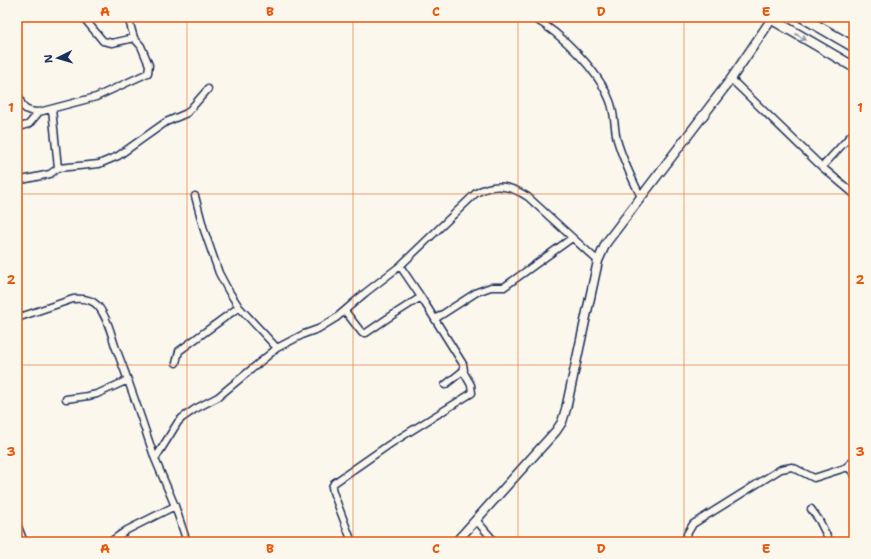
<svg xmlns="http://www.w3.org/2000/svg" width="871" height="559" font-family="'Shantell Sans',sans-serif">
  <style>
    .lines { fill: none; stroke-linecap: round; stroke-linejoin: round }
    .minor-casing { stroke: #1b2f5e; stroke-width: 9 }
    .tertiary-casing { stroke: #1b2f5e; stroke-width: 11 }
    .secondary-casing { stroke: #1b2f5e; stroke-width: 12 }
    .minor { stroke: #fbf7ec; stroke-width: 6 }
    .tertiary { stroke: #fbf7ec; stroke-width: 8 }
    .secondary { stroke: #fbf7ec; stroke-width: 9 }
    .oneway { stroke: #8b93a5 }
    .grid { fill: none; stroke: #e8590c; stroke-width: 1; stroke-opacity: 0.55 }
    .neatline { fill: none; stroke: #e8590c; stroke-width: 1.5 }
    .grid-label { font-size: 13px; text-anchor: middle; font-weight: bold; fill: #e8590c }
  </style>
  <rect width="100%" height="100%" fill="#fbf7ec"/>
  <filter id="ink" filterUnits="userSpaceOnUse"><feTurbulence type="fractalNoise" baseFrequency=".025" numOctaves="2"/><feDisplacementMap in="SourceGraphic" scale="8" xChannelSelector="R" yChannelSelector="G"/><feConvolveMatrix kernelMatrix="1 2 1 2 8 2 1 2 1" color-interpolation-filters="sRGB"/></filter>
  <g filter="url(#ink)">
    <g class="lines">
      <g class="minor-casing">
        <path id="minor" d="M83 17 103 41 112 43 134 38
          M532 17C561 33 598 70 610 101 615 113 614 128 617 140 623 160 632 179 641 197
          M731 79 822 167 854 194
          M17 89C21 104 21 112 39 112L96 97 148 73 149 65 141 46 134 38 128 17
          M17 128 29 124 39 112
          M822 167 854 132
          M58 168 99 164 118 156 166 122 187 113 208 89
          M17 181 50 174 58 168 52 109
          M195 196 204 230 219 273 228 290 239 307 277 348
          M400 266 421 297 463 364 464 370 445 385
          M345 311 362 333H366L388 318 421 297
          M17 318 73 299C82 298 92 299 98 306 107 317 111 333 115 346 130 383 142 421 155 459
          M435 319 477 292 491 287H504L572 238
          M176 363 179 351 239 307
          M66 399 88 396 97 394 128 380
          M845 468H849L854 474
          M811 509 819 520 830 542
          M476 520 495 542
          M17 524 24 542
          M110 542 127 530 175 506
          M187 542 175 506 155 459 178 422 182 418 195 409 218 397 277 348 304 334 318 329 336 318 365 293 400 266 476 193C495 182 511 186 528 197L598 261
          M352 542 333 492 332 487 334 483 390 444 472 393 471 385 463 371
          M685 542 687 534 693 524 781 469 792 467 814 478 845 468 854 460"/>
      </g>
      <g class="tertiary-casing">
        <path id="tertiary" d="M456 542 556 431 562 422 566 409 598 261 606 243 731 79 773 17"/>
      </g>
      <g class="secondary-casing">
        <path id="secondary" d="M768 17 854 67
          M802 17 854 47"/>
      </g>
      <use href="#minor" class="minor"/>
      <use href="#tertiary" class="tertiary"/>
      <use href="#secondary" class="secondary"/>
    </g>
    <defs><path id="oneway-shaft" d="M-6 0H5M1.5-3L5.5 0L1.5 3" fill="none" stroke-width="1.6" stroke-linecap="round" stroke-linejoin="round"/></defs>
    <use class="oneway" href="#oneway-shaft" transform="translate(801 37) rotate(30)"/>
  </g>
  <path class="grid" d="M187 17V542M353 17V542M518 17V542M684 17V542M17 194H854M17 365H854"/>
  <rect width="871" height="559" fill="none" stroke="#fbf7ec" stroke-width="44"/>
  <g transform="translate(58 58) rotate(265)" stroke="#fbf7ec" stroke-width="3" paint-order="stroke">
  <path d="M0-3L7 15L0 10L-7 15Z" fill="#1b2f5e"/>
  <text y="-6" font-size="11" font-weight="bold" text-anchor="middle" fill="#1b2f5e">N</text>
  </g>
  <rect x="22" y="22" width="827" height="515" class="neatline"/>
  <g class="grid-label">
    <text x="105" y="16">A</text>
    <text x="270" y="16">B</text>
    <text x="436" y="16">C</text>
    <text x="601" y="16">D</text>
    <text x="766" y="16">E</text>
    <text x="11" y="112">1</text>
    <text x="860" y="112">1</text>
    <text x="11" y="284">2</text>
    <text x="860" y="284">2</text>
    <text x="11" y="456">3</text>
    <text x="860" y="456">3</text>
    <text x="105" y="553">A</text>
    <text x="270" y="553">B</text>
    <text x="436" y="553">C</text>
    <text x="601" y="553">D</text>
    <text x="766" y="553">E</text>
  </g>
</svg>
